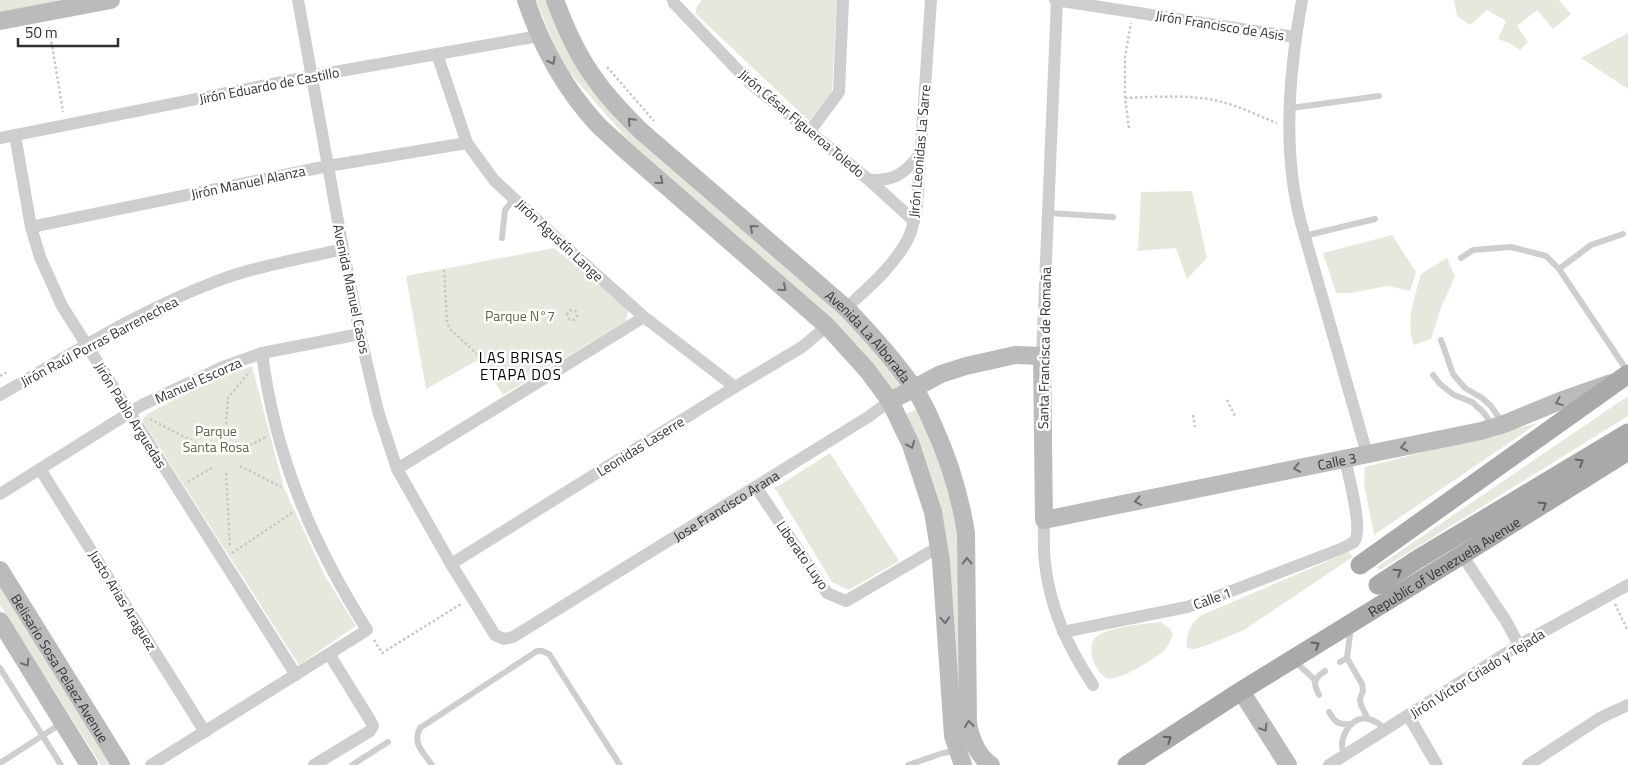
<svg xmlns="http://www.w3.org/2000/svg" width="1628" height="765" font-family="'Titillium Web',sans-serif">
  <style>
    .green { fill: #e5e9dd }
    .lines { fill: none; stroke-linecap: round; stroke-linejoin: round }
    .path { stroke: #c8c8c8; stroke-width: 2.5; stroke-dasharray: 2.5 2.5; stroke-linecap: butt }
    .lane { stroke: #cecece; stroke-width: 6 }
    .street { stroke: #cecece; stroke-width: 12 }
    .secondary { stroke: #bbb; stroke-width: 18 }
    .primary { stroke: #a9a9a9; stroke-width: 19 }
    .oneway { stroke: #6f6f6f }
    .oneway2 { stroke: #616161 }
    .labels { text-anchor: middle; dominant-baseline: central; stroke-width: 5; stroke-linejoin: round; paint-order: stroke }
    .street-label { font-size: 14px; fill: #313131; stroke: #fff }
    .park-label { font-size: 14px; fill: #596a40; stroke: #fff }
    .neighbourhood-label { font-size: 15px; letter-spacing: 1px; fill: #000; stroke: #fff }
  </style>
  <rect width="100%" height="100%" fill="#fff"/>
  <path class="green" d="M0 0H93L0 16Z
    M536 0H550L561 37 582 73 861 331 901 385 883 394 642 156 562 64Z
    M702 0H837L832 92 809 121 696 14C695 8 698 5 702 0Z
    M1454 0H1559L1571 14 1553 29 1537 10 1517 26 1528 42 1520 50 1509 43 1498 39 1506 21 1487 10 1470 25 1457 16Z
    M1628 33V89L1581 58Z
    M1192 191 1207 258 1187 279 1176 248 1138 251 1141 192Z
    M1392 235 1416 272 1410 291 1388 286 1350 293H1336L1323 253Z
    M554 248 626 306 628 312 626 321 503 395 480 359 426 389 406 276Z
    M1447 258 1455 276 1441 308 1431 339 1414 345C1405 322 1415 296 1421 274Z
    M252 366 284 488 325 576 356 626 299 665 142 420 146 415 202 384Z
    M1628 396V416L1380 570 1377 567Z
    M915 410 924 416 939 455 961 538V703L957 708 950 590 907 425 906 414Z
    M1538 423 1374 535 1364 484 1365 467Z
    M830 453 899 561 849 590 832 582 775 488Z
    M1349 552 1353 557 1244 630 1208 645 1194 649 1187 648C1185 635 1191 622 1202 615Z
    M0 586 112 765H101L0 605Z
    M1161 622 1169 628 1173 634C1171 641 1167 648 1161 653 1152 660 1117 683 1106 678 1100 675 1095 666 1093 660 1091 653 1090 644 1095 638 1102 628 1148 623 1161 622Z"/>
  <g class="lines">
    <path class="path" d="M49 27 63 112
      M607 67 654 121
      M1125 98C1154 97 1195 94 1222 102 1241 107 1259 116 1277 123
      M1129 128 1125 98V57L1131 23
      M444 270 447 323 450 329 479 356
      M567 315a5 5 0 1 1 10 0a5 5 0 1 1-10 0Z
      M0 376 7 372
      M1227 400 1235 416
      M1193 415 1195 427
      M150 419 209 450
      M225 439 228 398 250 371
      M241 450 266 437
      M240 466 281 487
      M226 473 230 548
      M188 482 212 468
      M232 553 292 513
      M1615 604 1628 631
      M374 640 382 653 461 604"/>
    <path class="lane" d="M1291 108 1379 96
      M1048 213 1113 217
      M1304 236 1375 219
      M502 238 505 210 514 199
      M1461 258 1473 250 1511 247 1546 256 1559 269 1628 372
      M1559 269 1591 245 1623 234
      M1441 340 1453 374 1465 388 1482 398 1490 405 1503 423
      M1433 375 1440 384 1454 395 1472 402 1484 413 1493 426
      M1347 658 1362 684 1363 691 1360 699 1361 705 1368 719
      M1292 662 1300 666 1315 680
      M1340 662 1347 658 1351 627
      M0 668 61 765
      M1319 695C1313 683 1313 679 1325 671
      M1329 712C1335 722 1338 725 1350 724
      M1344 756C1343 752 1342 747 1342 744 1343 731 1354 716 1368 719 1375 720 1380 725 1386 729
      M0 763 62 723
      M352 765 388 742
      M432 765C423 752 412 743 420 728L537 651H542L549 654 620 765
      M908 765 943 753 956 751"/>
    <g class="street">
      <path id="s1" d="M298 0 343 249 360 334 378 411 397 469 451 564 495 635 504 639 513 637 868 417 890 401"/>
      <path d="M673 0 674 3 750 83 869 180 914 221"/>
      <path d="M1055 0 1295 37"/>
      <path d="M1302 0C1289 73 1282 151 1301 223L1367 454"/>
      <path d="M437 54 467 143 494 180 569 250 644 317 735 387"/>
      <path d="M810 131 839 92 843 0"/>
      <path d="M15 135 31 227 40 257 62 306 296 675"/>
      <path d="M0 138 312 76 539 36"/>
      <path d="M869 180C893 181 904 175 919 155"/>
      <path d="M31 227 328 166 467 143"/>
      <path d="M846 308C869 287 893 267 908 239 913 229 915 216 917 205L931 0"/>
      <path d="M1042 356 1057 0"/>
      <path d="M0 395C71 354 140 310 217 281 257 266 301 259 343 249"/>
      <path d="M40 469 205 732"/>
      <path d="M397 469 644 317"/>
      <path d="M756 487 827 593 846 601 940 546"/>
      <path d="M0 494 142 405 223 367 262 353 360 334"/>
      <path d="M1044 520C1044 534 1043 549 1045 563 1050 609 1068 647 1093 685"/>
      <path d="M1462 555 1506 621 1519 645"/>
      <path d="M451 564 730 390 802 347 827 326"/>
      <path d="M1063 632 1187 607 1208 600 1343 548C1346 546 1351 544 1354 542 1364 530 1348 475 1345 459"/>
      <path d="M1408 715 1437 765"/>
      <path d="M151 765 367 630C312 542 275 457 262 353"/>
      <path d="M314 765 370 731 373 726 370 720 329 654"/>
      <path d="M1329 765 1519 645 1628 585"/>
      <path d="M1528 765 1600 718 1628 705"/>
    </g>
    <g class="secondary">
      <path d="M526 0C541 45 564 88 597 124 606 133 616 141 625 150L827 326 867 370 890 401 911 445 933 512 941 561 953 736 963 765"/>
      <path id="s2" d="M555 0C565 27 578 56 595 79 608 98 625 115 641 131L846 308C870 333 893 358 913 387 922 399 928 413 934 427 950 462 960 496 966 533L968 723C971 740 977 755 991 765"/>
      <path d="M0 21 111 0"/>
      <path id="s3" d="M890 401 941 374 966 366 1015 355 1042 356 1044 520 1481 431 1504 424 1560 401 1611 383"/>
      <path id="s4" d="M0 570 121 765"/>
      <path d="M0 621 89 765"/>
      <path d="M1241 691 1288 765"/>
    </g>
    <g class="primary">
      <path d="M1360 565 1628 374"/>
      <path d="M1378 585 1418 559 1628 433"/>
      <path id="s5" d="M1127 765 1241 691 1462 555 1628 451"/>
    </g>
  </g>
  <defs><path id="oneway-chevron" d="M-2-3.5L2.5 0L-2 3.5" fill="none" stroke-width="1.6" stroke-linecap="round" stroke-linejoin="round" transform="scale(1.25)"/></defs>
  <g class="oneway">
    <use href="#oneway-chevron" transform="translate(552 61) rotate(61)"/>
    <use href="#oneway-chevron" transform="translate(631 121) rotate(-134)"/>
    <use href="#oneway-chevron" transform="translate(660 181) rotate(41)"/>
    <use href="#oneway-chevron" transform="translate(753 228) rotate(-139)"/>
    <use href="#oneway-chevron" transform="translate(783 288) rotate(41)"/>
    <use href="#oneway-chevron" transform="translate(1559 402) rotate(158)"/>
    <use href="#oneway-chevron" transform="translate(911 445) rotate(68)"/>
    <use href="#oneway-chevron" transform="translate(1404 447) rotate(168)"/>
    <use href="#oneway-chevron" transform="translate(1297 468) rotate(169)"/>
    <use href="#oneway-chevron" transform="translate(1138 501) rotate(169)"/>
    <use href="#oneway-chevron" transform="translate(967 561) rotate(-91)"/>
    <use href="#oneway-chevron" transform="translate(945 620) rotate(86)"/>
    <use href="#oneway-chevron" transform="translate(26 663) rotate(58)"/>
    <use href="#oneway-chevron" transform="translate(969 724) rotate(-97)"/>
    <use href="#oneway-chevron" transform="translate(1264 728) rotate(58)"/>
  </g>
  <g class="oneway2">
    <use href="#oneway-chevron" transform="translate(1580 462) rotate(-31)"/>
    <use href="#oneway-chevron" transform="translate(1543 505) rotate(-32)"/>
    <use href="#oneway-chevron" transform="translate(1398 572) rotate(-33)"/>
    <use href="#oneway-chevron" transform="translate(1316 645) rotate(-31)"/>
    <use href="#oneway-chevron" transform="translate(1168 739) rotate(-33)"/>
  </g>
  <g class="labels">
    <g class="street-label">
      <text transform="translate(1220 25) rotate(9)">Jirón Francisco de Asis</text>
      <text transform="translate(269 85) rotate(-11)">Jirón Eduardo de Castillo</text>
      <text transform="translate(802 123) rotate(40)">Jirón César Figueroa Toledo</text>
      <text transform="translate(919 151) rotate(-85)">Jirón Leonidas La Sarre</text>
      <text transform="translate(248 182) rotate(-12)">Jirón Manuel Alanza</text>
      <text transform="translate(560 240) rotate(43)">Jirón Agustín Lange</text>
      <text transform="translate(352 289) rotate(78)">Avenida Manuel Casos</text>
      <text stroke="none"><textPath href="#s2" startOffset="465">Avenida La Alborada</textPath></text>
      <text transform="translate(99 341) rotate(-28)">Jirón Raúl Porras Barrenechea</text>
      <text transform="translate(1044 348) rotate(-89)">Santa Francisca de Romaña</text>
      <text transform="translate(198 380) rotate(-24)">Manuel Escorza</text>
      <text transform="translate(131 415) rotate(58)">Jirón Pablo Arguedas</text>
      <text transform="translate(640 446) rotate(-32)">Leonidas Laserre</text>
      <text stroke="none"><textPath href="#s3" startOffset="624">Calle 3</textPath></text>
      <text stroke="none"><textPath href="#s1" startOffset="942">Jose Francisco Arana</textPath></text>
      <text transform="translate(803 555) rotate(55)">Liberato Luyo</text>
      <text stroke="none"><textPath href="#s5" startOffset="374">Republic of Venezuela Avenue</textPath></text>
      <text transform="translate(1212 598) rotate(-20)">Calle 1</text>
      <text transform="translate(123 600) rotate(58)">Justo Arias Araguez</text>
      <text stroke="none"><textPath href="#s4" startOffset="115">Belisario Sosa Pelaez Avenue</textPath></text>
      <text transform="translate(1477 673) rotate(-32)">Jirón Victor Criado y Tejada</text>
    </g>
    <g class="park-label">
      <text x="520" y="315">Parque N°7</text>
      <text x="216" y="430">Parque<tspan x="216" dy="16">Santa Rosa</tspan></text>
    </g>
    <g class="neighbourhood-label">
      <text x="521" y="357">LAS BRISAS<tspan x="521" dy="17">ETAPA DOS</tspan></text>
    </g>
  </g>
  <path d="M18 38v8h100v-8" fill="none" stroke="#313131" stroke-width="2.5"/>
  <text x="25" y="38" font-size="15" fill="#313131" stroke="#ffffff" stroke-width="4" paint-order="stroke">50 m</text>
</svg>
